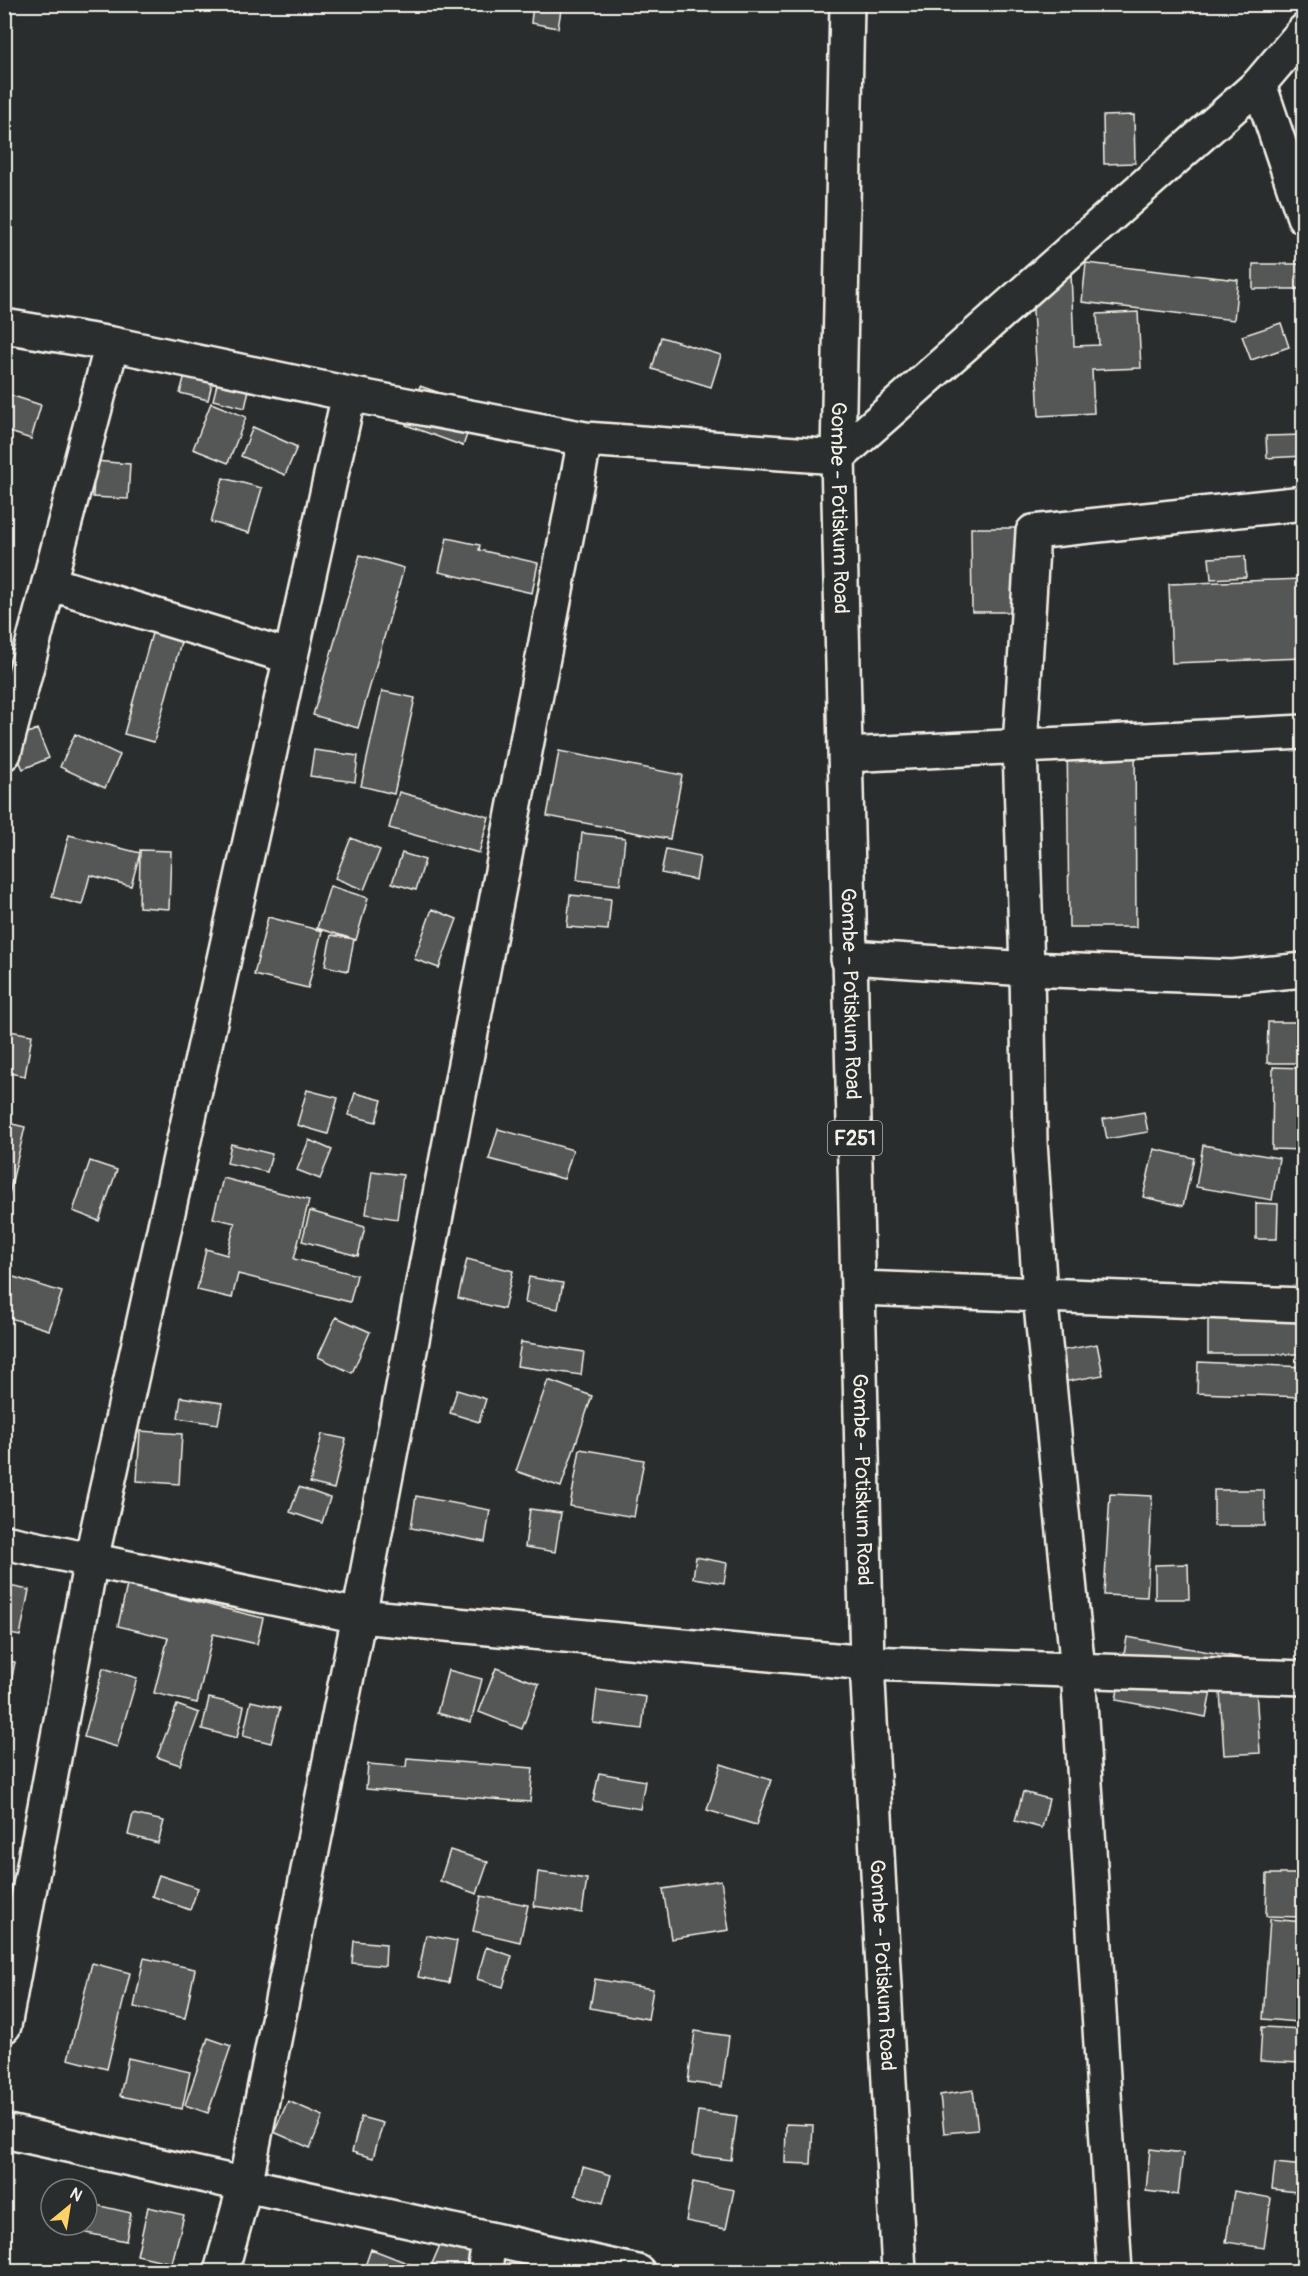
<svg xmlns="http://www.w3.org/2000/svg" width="1308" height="2276" font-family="Pangolin,sans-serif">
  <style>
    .building { fill: #555756; stroke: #f4f1e8; stroke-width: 1.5 }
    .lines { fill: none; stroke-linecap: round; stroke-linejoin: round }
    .minor-casing { stroke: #f4f1e8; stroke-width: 38 }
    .primary-casing { stroke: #f4f1e8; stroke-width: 38 }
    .minor { stroke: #2a2d2e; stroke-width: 33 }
    .primary { stroke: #2a2d2e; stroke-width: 33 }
    .labels { text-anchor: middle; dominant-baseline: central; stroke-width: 4.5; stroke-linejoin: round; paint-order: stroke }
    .shield { fill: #2a2d2e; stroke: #b7b6b0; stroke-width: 1.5 }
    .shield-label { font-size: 20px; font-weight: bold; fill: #f4f1e8 }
    .street-label { font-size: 21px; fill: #f4f1e8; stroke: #2a2d2e }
  </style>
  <rect width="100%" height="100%" fill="#2a2d2e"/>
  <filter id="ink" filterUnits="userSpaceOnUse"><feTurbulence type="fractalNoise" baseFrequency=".0167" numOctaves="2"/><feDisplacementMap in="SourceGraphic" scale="12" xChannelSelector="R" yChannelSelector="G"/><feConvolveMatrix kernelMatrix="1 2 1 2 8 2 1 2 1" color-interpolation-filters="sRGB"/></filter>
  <g filter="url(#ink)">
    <path class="building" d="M533 4H562L558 28 531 23Z
      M1134 115 1135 163 1104 164 1103 116Z
      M1086 263 1238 280 1234 320 1082 302Z
      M1253 264H1304V289H1253Z
      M1071 273 1074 346 1099 345 1097 314 1138 312 1141 368 1092 370 1094 413 1039 416 1031 275Z
      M1281 323 1289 347 1251 360 1242 336Z
      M661 337 721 355 711 387 652 369Z
      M193 345 220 352 208 400 180 393Z
      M222 364 253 371 245 408 213 400Z
      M420 386 477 406 463 446 406 425Z
      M4 393 41 405 31 439 4 430Z
      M211 403 246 417 228 463 193 449Z
      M253 427 297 447 285 475 241 456Z
      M1304 435V456L1267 458 1266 436Z
      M95 461 130 464 128 499 93 497Z
      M223 478 262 488 249 533 211 522Z
      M971 528H1028L1029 612H972Z
      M447 538 480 545 479 550 538 563 532 593 439 572Z
      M360 555 404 568 358 728 313 715Z
      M1245 556 1246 577 1211 579 1209 558Z
      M1302 579 1304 658 1172 663 1169 584Z
      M154 626 183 634 154 742 124 734Z
      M382 691 415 698 394 794 361 786Z
      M37 729 49 758 23 769 10 741Z
      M1067 732H1135L1136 927H1069Z
      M75 734 120 755 105 788 60 767Z
      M314 750 358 756 355 782 310 776Z
      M559 751 682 775 670 839 547 816Z
      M399 792 489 817 479 853 389 828Z
      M582 833 625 838 620 885 577 880Z
      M69 835 140 853 131 886 90 875 82 905 52 897Z
      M351 838 380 850 364 890 335 878Z
      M666 849 700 856 696 880 661 873Z
      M140 850 171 851 169 909 139 907Z
      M402 853 425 860 416 890 392 883Z
      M330 886 368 898 356 940 317 928Z
      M570 895 611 899 608 930 567 927Z
      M432 909 457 919 439 968 414 959Z
      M268 917 322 931 308 988 254 975Z
      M331 935 354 939 348 971 325 966Z
      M1268 1022H1304V1063H1267Z
      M4 1030 32 1035 25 1076 4 1072Z
      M1273 1067 1304 1068V1150L1272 1149Z
      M307 1090 338 1098 328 1134 297 1125Z
      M355 1093 382 1100 376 1122 348 1115Z
      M1144 1112 1148 1132 1107 1139 1103 1119Z
      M4 1122 25 1127 6 1207 4 1206Z
      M498 1129 573 1150 564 1179 489 1159Z
      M309 1140 332 1150 320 1179 297 1170Z
      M231 1144 272 1154 267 1172 227 1163Z
      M1203 1145 1279 1158 1272 1200 1196 1187Z
      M1154 1149 1194 1158 1183 1206 1143 1197Z
      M90 1161 117 1170 99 1221 73 1211Z
      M372 1171 403 1175 397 1219 366 1214Z
      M223 1178 309 1200 294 1259 357 1275 350 1302 238 1274 232 1298 197 1290 206 1249 227 1255 235 1223 213 1218Z
      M1256 1203 1278 1204 1277 1239H1256Z
      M310 1211 365 1227 358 1256 302 1241Z
      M467 1259 513 1271 504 1309 458 1298Z
      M4 1274 62 1292 49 1330 4 1316Z
      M529 1277 563 1283 558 1309 525 1303Z
      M1208 1303H1304V1354H1208Z
      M336 1317 370 1332 352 1373 318 1357Z
      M521 1342 584 1352 581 1375 517 1366Z
      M1097 1344 1103 1375 1058 1383 1053 1352Z
      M1198 1362 1304 1367V1397L1197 1393Z
      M548 1380 592 1396 561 1487 516 1471Z
      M457 1390 486 1399 479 1422 450 1413Z
      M181 1397 222 1403 218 1424 178 1418Z
      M140 1431 182 1434 179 1484 137 1481Z
      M322 1434 346 1439 334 1489 310 1483Z
      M580 1449 644 1460 634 1517 570 1506Z
      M299 1487 330 1498 322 1523 290 1512Z
      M1214 1490H1264L1265 1526H1214Z
      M1110 1494 1152 1496 1147 1597 1104 1595Z
      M416 1496 490 1510 485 1542 411 1528Z
      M530 1509 561 1513 555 1552 525 1547Z
      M696 1557 727 1563 724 1583 693 1578Z
      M1188 1564 1189 1599H1155V1565Z
      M4 1585 29 1590 20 1636 4 1633Z
      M127 1585 263 1618 257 1644 213 1634 197 1703 154 1693 168 1638 118 1626Z
      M1127 1637 1248 1659 1243 1687 1213 1680 1206 1717 1116 1700Z
      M4 1660 15 1662 4 1717Z
      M103 1668 137 1678 117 1747 84 1737Z
      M496 1668 539 1684 522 1729 479 1712Z
      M448 1670 482 1679 471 1722 437 1713Z
      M1256 1689 1260 1753 1224 1755 1220 1691Z
      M597 1690 646 1697 642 1729 593 1723Z
      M209 1698 244 1706 237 1738 202 1729Z
      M251 1701 280 1708 271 1743 243 1736Z
      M177 1705 199 1713 180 1765 157 1757Z
      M407 1758 533 1768 530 1802 366 1789 368 1764 406 1767Z
      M721 1764 771 1780 756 1825 707 1810Z
      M599 1773 645 1781 640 1809 593 1801Z
      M1023 1792 1049 1799 1042 1828 1015 1821Z
      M133 1814 164 1821 158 1843 128 1835Z
      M450 1850 488 1862 477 1894 440 1881Z
      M538 1872 587 1879 582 1913 534 1906Z
      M1267 1874H1301V1917L1266 1916Z
      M159 1875 198 1888 190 1910 152 1896Z
      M721 1880 729 1930 671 1939 663 1889Z
      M481 1896 528 1905 520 1942 473 1931Z
      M1270 1919 1304 1922 1297 2022 1263 2019Z
      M426 1935 457 1941 449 1983 418 1977Z
      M354 1941 386 1944 385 1966 352 1963Z
      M486 1947 512 1956 503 1987 477 1979Z
      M144 1958 195 1969 185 2018 134 2007Z
      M92 1963 130 1973 107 2069 68 2059Z
      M595 1979 653 1989 648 2019 590 2008Z
      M1262 2027 1303 2029 1301 2063 1260 2061Z
      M695 2031 729 2036 722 2087 688 2082Z
      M208 2038 231 2046 208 2113 185 2105Z
      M128 2058 190 2072 182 2109 120 2096Z
      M973 2090 978 2130 944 2133 940 2095Z
      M288 2101 323 2116 310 2148 274 2132Z
      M698 2111 737 2116 731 2160 692 2155Z
      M361 2117 383 2123 373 2158 352 2152Z
      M786 2124 813 2125 811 2164 785 2163Z
      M1150 2149 1183 2153 1178 2195 1146 2191Z
      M1275 2163 1304 2166V2193L1272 2189Z
      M583 2167 611 2175 603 2203 575 2195Z
      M693 2182 734 2190 726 2229 686 2221Z
      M1234 2191 1271 2198 1264 2248 1226 2242Z
      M87 2203 131 2213 126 2241 81 2232 82 2225H87Z
      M148 2207 184 2215 172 2263 137 2255Z
      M51 2225H72L69 2233Z
      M443 2238 472 2252 462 2272H448L432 2264Z
      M371 2249 428 2271 427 2272H363Z"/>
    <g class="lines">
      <g class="minor-casing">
        <path id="minor" d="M1259 84 1304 217
          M4 326 112 344 349 394 585 439 838 457 1259 84 1304 31
          M49 583 291 657
          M4 753 112 344
          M846 755 1304 732
          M848 959 851 957 1027 969 1232 977 1304 970
          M859 1288 1304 1305
          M4 1542 359 1616 867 1663 1304 1678
          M4 2026 91 1560 349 394
          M4 2131 638 2272
          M221 2272 245 2185 359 1616 585 439
          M484 2272 490 2239
          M1115 2272 1078 1670 1040 1295 1030 1142 1027 969 1020 747 1033 532 1304 503"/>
      </g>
      <g class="primary-casing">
        <g id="primary">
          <path id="s1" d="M847 4 838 457 867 1663 899 2272"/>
        </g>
      </g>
      <use href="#minor" class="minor"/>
      <use href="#primary" class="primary"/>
    </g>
  </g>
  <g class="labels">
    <rect class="shield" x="828" y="1121" width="54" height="34" rx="4.5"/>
    <g class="shield-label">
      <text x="855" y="1138">F251</text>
    </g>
    <g class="street-label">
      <text stroke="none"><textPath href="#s1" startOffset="504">Gombe - Potiskum Road</textPath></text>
      <text stroke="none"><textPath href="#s1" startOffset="990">Gombe - Potiskum Road</textPath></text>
      <text stroke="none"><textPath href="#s1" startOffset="1476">Gombe - Potiskum Road</textPath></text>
      <text stroke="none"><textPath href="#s1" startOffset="1962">Gombe - Potiskum Road</textPath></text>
    </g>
  </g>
  <rect width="1308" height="2276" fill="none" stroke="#2a2d2e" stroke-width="24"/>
  <rect x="12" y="12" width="1284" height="2252" fill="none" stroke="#f4f1e8" stroke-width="2" filter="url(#ink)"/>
  <g transform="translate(69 2207) rotate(30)"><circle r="28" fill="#2a2d2e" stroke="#7b7b78" stroke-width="1.5"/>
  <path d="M0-4.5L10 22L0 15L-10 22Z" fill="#ffd166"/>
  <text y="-9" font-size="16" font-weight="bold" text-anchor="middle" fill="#f4f1e8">N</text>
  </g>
</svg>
